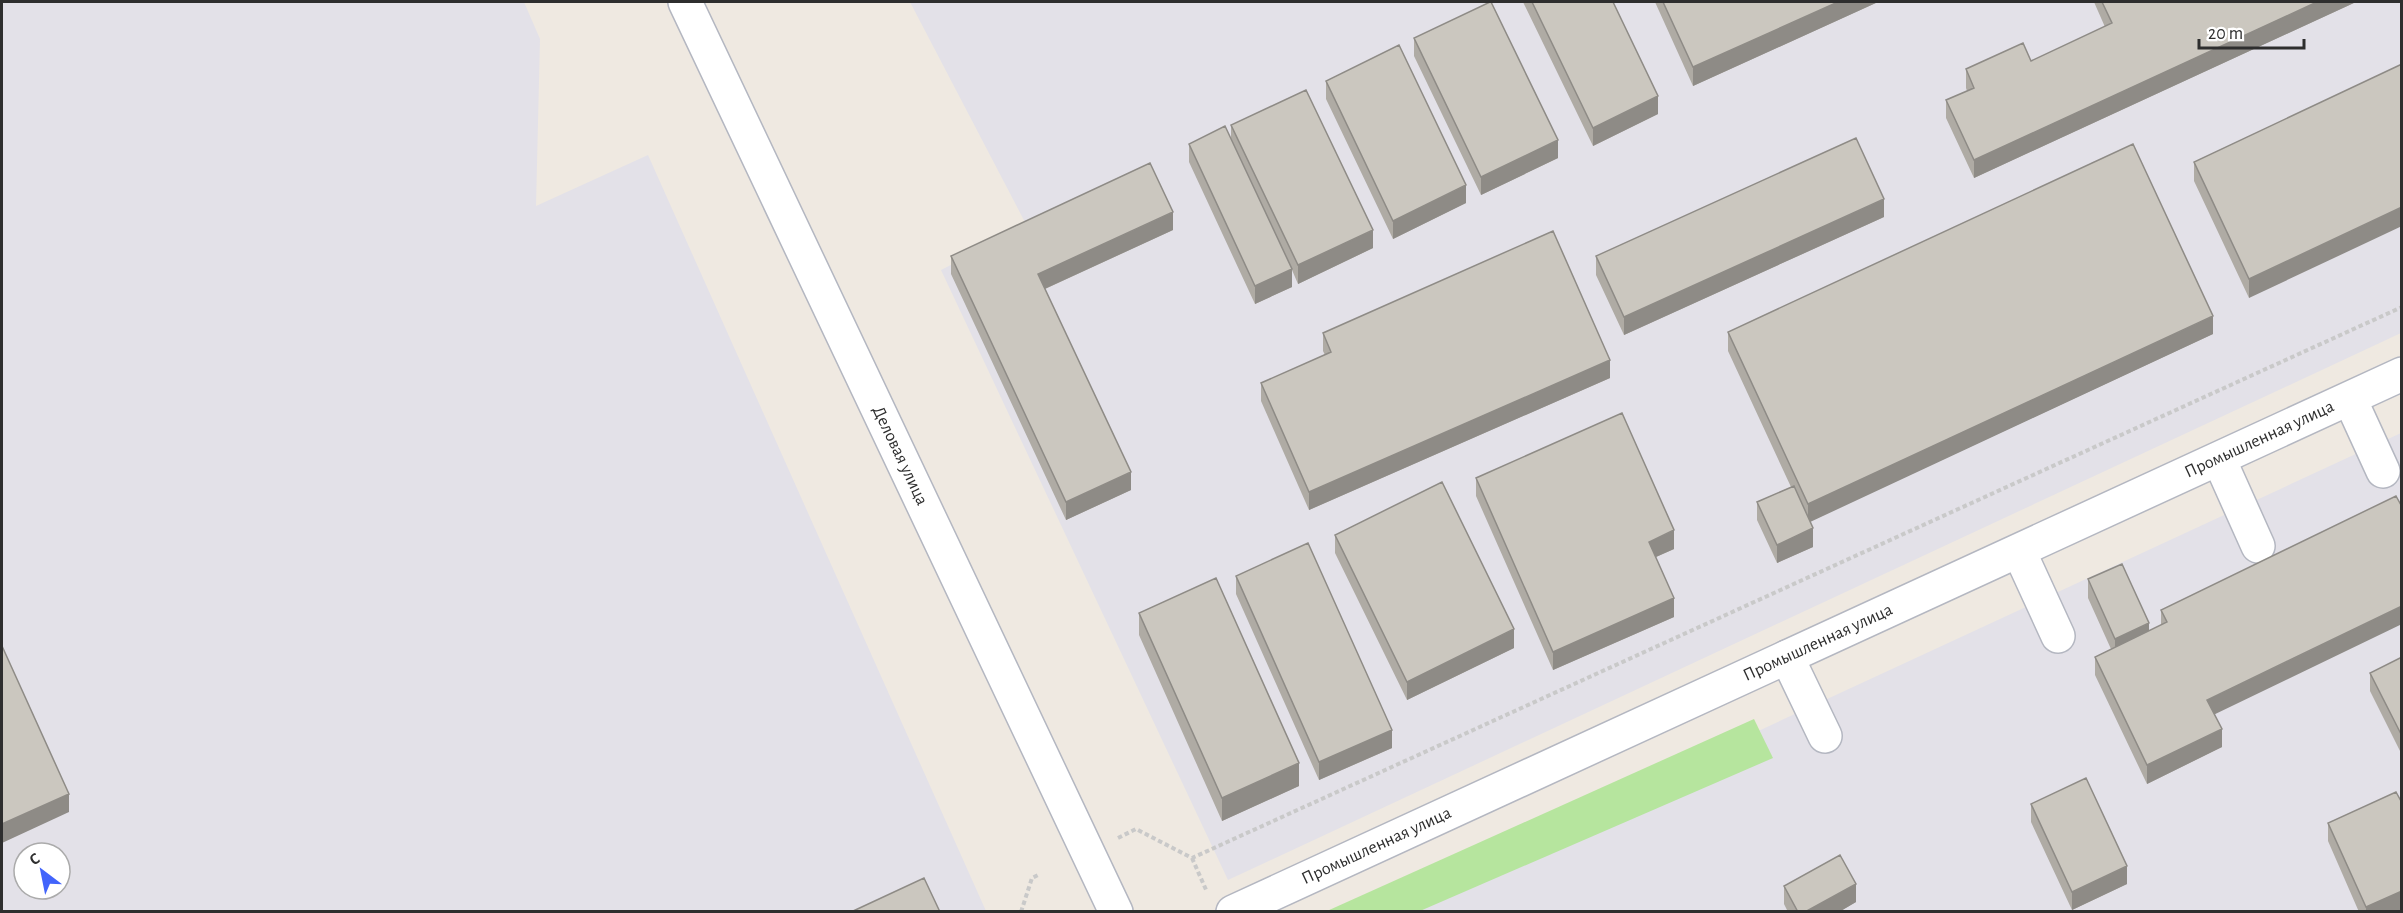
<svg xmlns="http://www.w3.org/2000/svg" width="2403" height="913" font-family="'Alegreya Sans',sans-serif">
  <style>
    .industrial { fill: #e3e1e8; fill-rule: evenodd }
    .green { fill: #b6e59e }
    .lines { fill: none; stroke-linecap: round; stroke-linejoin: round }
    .minor-casing { stroke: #b4b7c1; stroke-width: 36 }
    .path { stroke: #c9c9c9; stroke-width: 4; stroke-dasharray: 4.5 3; stroke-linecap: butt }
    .minor { stroke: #fff; stroke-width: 33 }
    .wall { fill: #afaba4 }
    .shaded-wall { fill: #8e8b86 }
    .building { fill: #cbc7bf; stroke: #8e8b86; stroke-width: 1.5 }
    .labels { text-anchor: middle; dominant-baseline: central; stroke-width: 4.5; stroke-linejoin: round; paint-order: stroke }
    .street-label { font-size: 18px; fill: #2e2e2e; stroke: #fff }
  </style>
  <rect width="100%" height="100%" fill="#efe9e1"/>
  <path class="industrial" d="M2 2H524L540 39 536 206 648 155 986 911 2 912ZM24 853H60V889H24Z
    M910 2H2401V333L1228 880 941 270 1027 226Z
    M2401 433V911H1370Z"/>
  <path class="green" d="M1754 719 1773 758 1420 911H1327Z"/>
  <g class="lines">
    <g class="minor-casing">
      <g id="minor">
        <path id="s1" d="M685 2 1116 912"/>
        <path d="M2350 399 2383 471"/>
        <path d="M2219 459 2258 546"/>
        <path d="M2019 551 2058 636"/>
        <path d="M1787 657 1825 736"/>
        <path id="s2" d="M1233 912 2402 374"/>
      </g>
    </g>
    <path class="path" d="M1118 838 1136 829 1192 858 2402 307
      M1192 858 1207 892
      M1021 912 1032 878 1040 874"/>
    <use href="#minor" class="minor"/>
  </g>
  <path class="wall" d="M1523 2H1613L1658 114 1593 146Z
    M1655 2H1878L1693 86Z
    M2094 2H2356L1974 178 1946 118V100L1967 91 1966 88V69L2031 61 2105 27Z
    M1414 38 1558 158 1481 195 1414 56Z
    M2402 64 2249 298 2194 181V162Z
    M1326 81 1466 203 1393 239 1326 99Z
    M1231 125 1373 248 1298 284 1292 270V287L1255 304 1189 162V144L1231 139Z
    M1884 217 1624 335 1596 275V256Z
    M1173 230 1045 289 1131 490 1066 520 951 274V256Z
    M1728 332 2213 334 1810 521 1813 547 1777 563 1757 520V502L1791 487 1728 351Z
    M1323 333 1610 378 1309 510 1261 401V383L1325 355 1323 351Z
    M1476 478 1674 549 1656 557 1674 617 1553 670 1476 496Z
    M1335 535 1514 648 1407 700 1335 553Z
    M1236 576 1392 748 1319 780 1236 594Z
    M2088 579 2149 631 2161 625V610L2214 714 2222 747 2147 784 2095 675V657L2111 649 2088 598Z
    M1139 613 1299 786 1222 821 1139 635Z
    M2402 657V755L2370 691V673Z
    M2402 803V909L2397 912H2359L2328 841V823Z
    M2031 804 2127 884 2072 910 2031 822Z
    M1784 886 1856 902 1839 912H1788L1784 904Z"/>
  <path class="shaded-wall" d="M1838 2H1878L1693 86V67Z
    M2317 2H2356L1974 178V160Z
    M1658 96V114L1593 146V128Z
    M1558 140V158L1481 195V177Z
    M1466 185V203L1393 239V221Z
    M1884 199V217L1624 335V317Z
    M2402 207V226L2249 298V279Z
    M1173 212V230L1038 292V274Z
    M1373 230V248L1298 284V265Z
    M1292 269V287L1255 304V286Z
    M2213 316V334L1808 523V504Z
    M1610 360V378L1309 510V492Z
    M1131 472V490L1066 520V502Z
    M1813 528V547L1777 563V545Z
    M1674 530V549L1649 560V542Z
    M1674 598V617L1553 670V652Z
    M2402 606V624L2207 718V700Z
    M2149 623V641L2115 657V639Z
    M1514 629V648L1407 700V682Z
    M2222 729V747L2147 784V765Z
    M1392 730V748L1319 780V762Z
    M1299 763V786L1222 821V798Z
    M69 794V812L2 843V824Z
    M2127 866V884L2072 910V892Z
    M1856 884V902L1839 912H1805Z
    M2402 891V909L2397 912H2366V907Z"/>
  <path class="building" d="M1490 2H1491L1558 140 1481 177 1414 38Z
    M1532 2H1613L1658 96 1593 128Z
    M1663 2H1838L1693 67Z
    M2102 2H2317L1974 160 1946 100 1974 88 1966 69 2023 43 2031 61 2112 23Z
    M1399 45 1466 185 1393 221 1326 81Z
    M2402 64V207L2249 279 2194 162Z
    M1306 90 1373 230 1298 265 1231 125Z
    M1225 126 1292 269 1255 286 1189 144Z
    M1856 138 1884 199 1624 317 1596 256Z
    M2133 144 2213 316 1808 504 1728 332Z
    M1150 163 1173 212 1038 274 1131 472 1066 502 951 256Z
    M1553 231 1610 360 1309 492 1261 383 1331 352 1323 333Z
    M1622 413 1674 530 1649 542 1674 598 1553 652 1476 478Z
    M1442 482 1514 629 1407 682 1335 535Z
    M1794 486 1813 528 1777 545 1757 502Z
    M2396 496 2402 507V606L2207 700 2222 729 2147 765 2095 657 2167 622 2161 610Z
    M1308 543 1392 730 1319 762 1236 576Z
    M2122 564 2149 623 2115 639 2088 579Z
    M1216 578 1299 763 1222 798 1139 613Z
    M2 646 69 794 2 824Z
    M2402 657V736L2370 673Z
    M2086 778 2127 866 2072 892 2031 804Z
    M2396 792 2402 803V891L2366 907 2328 823Z
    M1840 855 1856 884 1805 912H1798L1784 886Z
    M924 878 940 912H851Z"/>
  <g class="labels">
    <g class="street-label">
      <text stroke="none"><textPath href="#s2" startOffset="1130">Промышленная улица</textPath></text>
      <text stroke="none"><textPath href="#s1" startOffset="502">Деловая улица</textPath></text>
      <text stroke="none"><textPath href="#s2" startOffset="644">Промышленная улица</textPath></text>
      <text stroke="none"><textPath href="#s2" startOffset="158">Промышленная улица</textPath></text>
    </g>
  </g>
  <rect width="2403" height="913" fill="none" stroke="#2e2e2e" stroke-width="6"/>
  <g transform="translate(42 871) rotate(328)"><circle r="28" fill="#ffffff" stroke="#ababab" stroke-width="1.5"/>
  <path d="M0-4.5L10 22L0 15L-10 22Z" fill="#4264fb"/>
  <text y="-9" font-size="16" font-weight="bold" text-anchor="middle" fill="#2e2e2e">С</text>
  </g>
  <path d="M2199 39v9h105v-9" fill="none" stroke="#2e2e2e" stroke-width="3"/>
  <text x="2208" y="39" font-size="18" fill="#2e2e2e" stroke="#ffffff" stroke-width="4.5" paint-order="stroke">20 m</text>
</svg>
